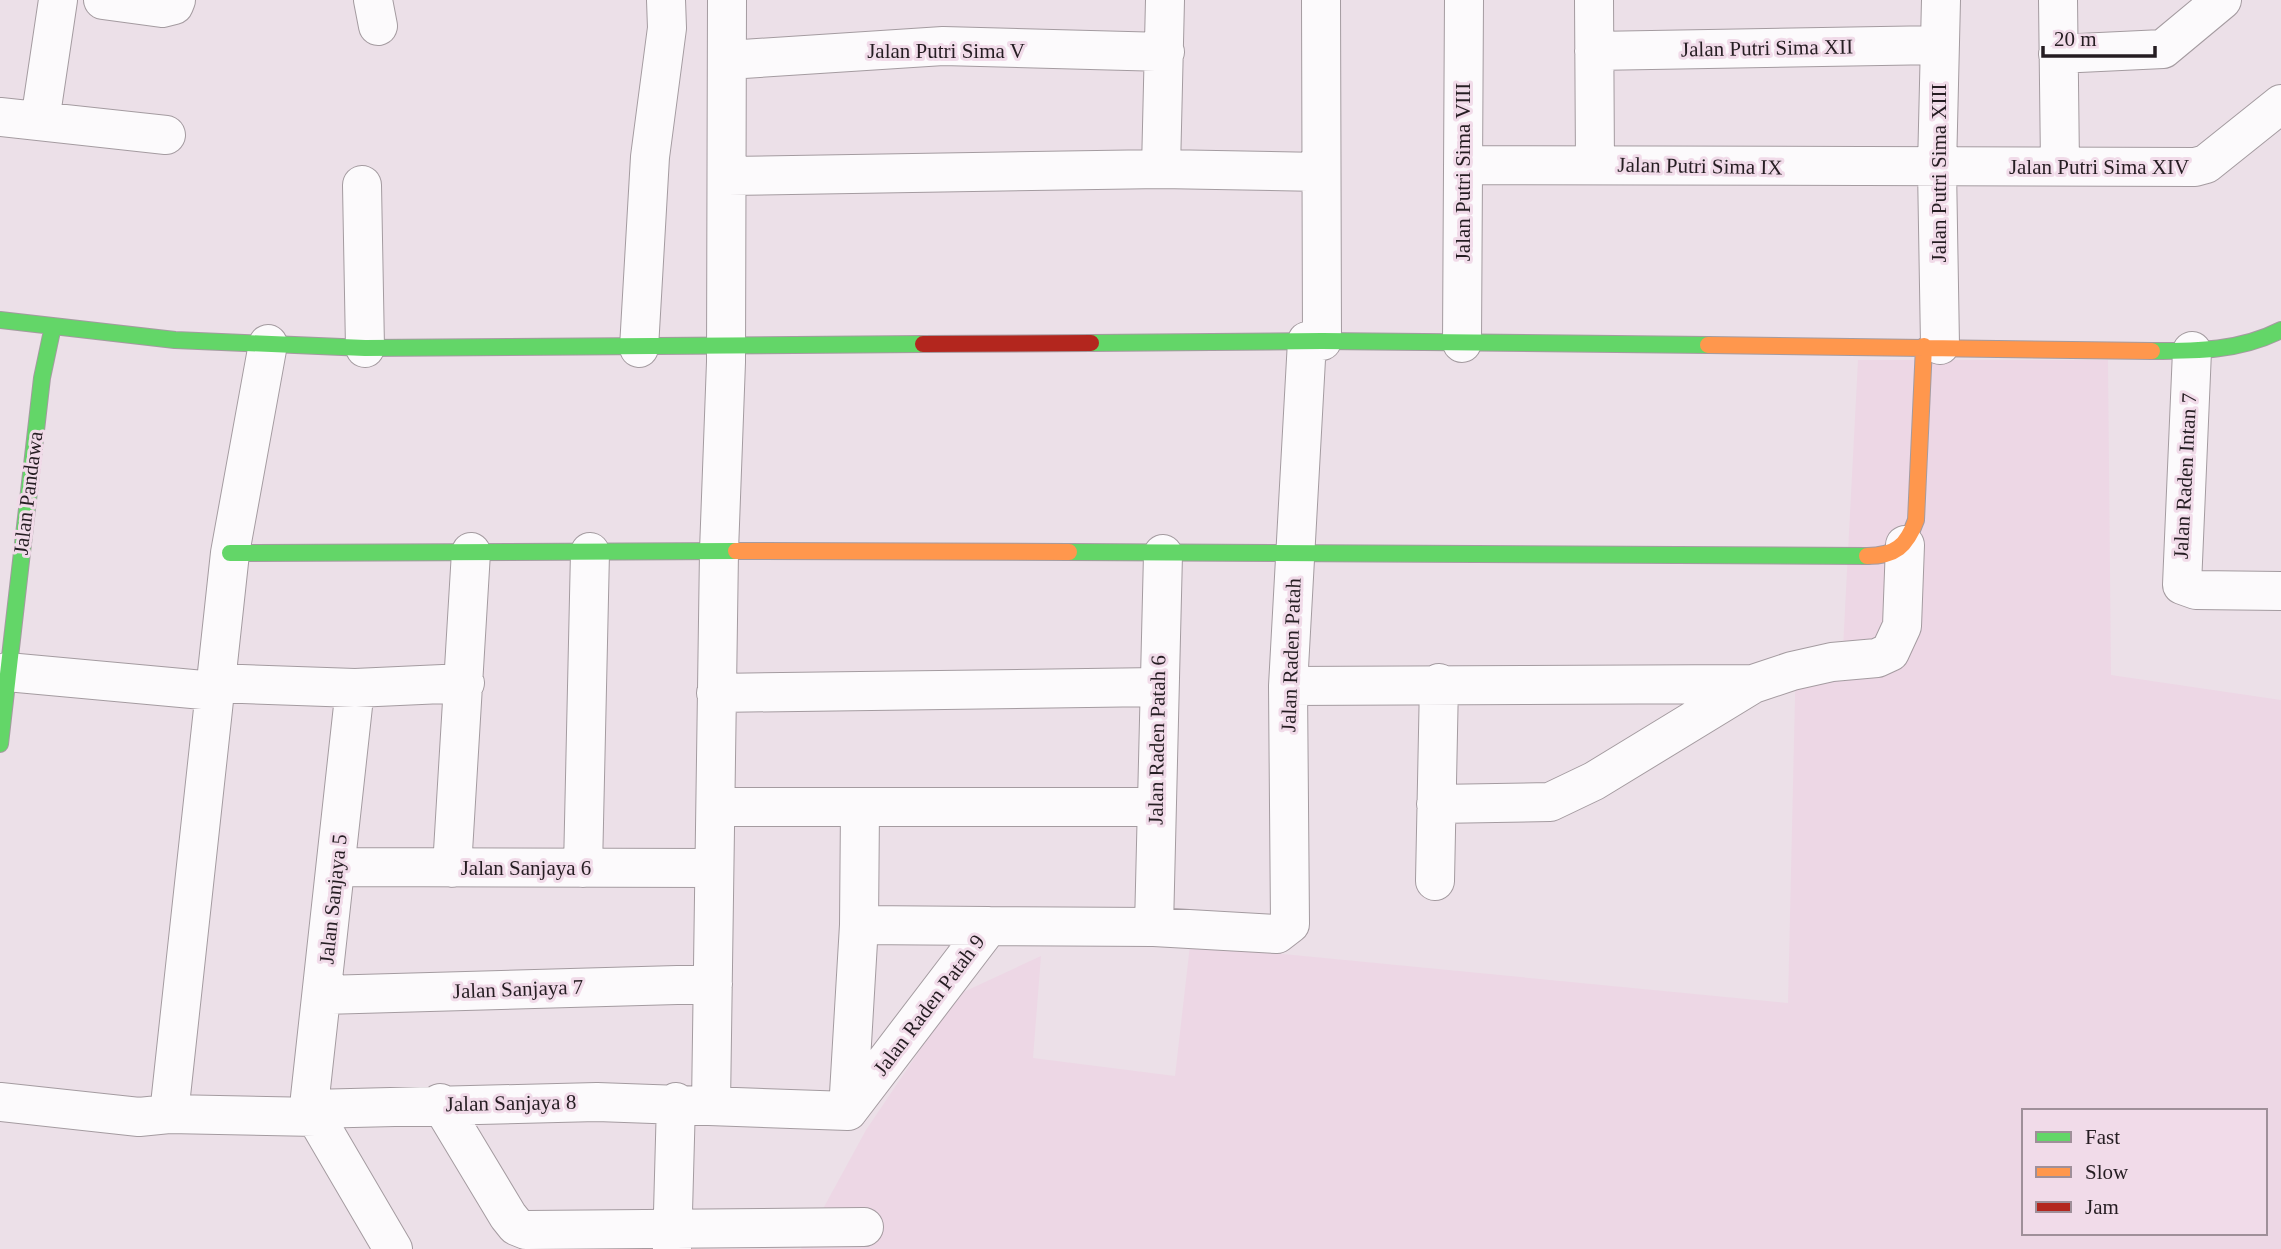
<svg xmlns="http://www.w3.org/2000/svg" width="2281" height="1249" font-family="Georgia,serif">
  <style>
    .built { fill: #edd7e5; fill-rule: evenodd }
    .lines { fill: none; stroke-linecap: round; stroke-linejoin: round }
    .street-casing { stroke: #a49ba0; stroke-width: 40 }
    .fast-casing { stroke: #a49ba0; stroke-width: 18 }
    .slow-casing { stroke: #a49ba0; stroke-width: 18 }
    .jam-casing { stroke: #a49ba0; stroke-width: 18 }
    .street { stroke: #fcfafc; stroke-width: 38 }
    .fast { stroke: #63d668; stroke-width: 16 }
    .slow { stroke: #ff974d; stroke-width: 16 }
    .jam { stroke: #b3261e; stroke-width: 16 }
    .labels { text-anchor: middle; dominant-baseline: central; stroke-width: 6; stroke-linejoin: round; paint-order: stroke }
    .street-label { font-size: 21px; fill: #251d22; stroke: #f1dbe9 }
  </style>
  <rect width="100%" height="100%" fill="#ece0e8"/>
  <path class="built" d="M1858 360H2108L2111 675 2281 700V1249H801L866 1130 957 995 1041 956 1033 1058 1175 1076 1190 945 1788 1003 1796 653 1843 648ZM2024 1111H2265V1233H2024Z"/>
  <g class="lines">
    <g class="street-casing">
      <path id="street" d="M103 0 162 8 174 5 176 0
        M373 0 378 26
        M1321 0 1322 341
        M1594 0 1595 165
        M2058 0 2060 165
        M1594 51 1940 45
        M2058 54 2163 49 2222 0
        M728 60 943 46 1165 52
        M0 117 166 135
        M40 121 58 0
        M1463 165 2195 167 2206 164 2281 104
        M1161 169 1165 0
        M728 176 1161 169 1321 172
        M362 185 365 348
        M1462 343 1464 0
        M1940 345 1937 168 1941 0
        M639 348 650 157 667 28 666 0
        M2192 351 2182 585 2196 590 2281 591
        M7 672 214 691
        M214 683 355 688 465 683
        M1288 686 1753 684
        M355 688 310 1097 311 1109 393 1249
        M716 693 1158 687
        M1436 804 1550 802 1594 781 1753 684 1792 671 1832 662 1877 658 1890 652 1902 626 1905 545
        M716 807H1155
        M337 867 714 868
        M452 868 471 552
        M583 868 590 552
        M1435 881 1439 683
        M859 925 989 926
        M1154 927 1163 554
        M323 995 713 984
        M0 1102 139 1117 169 1114 230 553 268 344
        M440 1103 508 1216 516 1226 526 1230 864 1227
        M711 1105 719 551 726 362 727 0
        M311 1109 597 1102 848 1111
        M848 1111 989 926 1154 927 1277 934 1290 924 1288 686 1307 341
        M848 1111 859 925 860 808
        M169 1114 316 1117
        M672 1249 676 1102"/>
    </g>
    <g class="fast-casing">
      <path id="fast" d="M0 320 175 340 365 348 923 344
        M1091 343 1322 341 1708 345
        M2152 351C2197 351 2240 351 2281 330
        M1069 552 1867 556
        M230 553 736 551
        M0 744 42 378 53 326"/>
    </g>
    <g class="slow-casing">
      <path id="slow" d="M1708 345 2152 351
        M736 551 1069 552
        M1867 556C1895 556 1907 546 1916 520L1924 346"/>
    </g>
    <g class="jam-casing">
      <path id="jam" d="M923 344 1091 343"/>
    </g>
    <use href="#street" class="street"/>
    <use href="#fast" class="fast"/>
    <use href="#slow" class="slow"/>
    <use href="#jam" class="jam"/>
  </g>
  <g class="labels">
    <g class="street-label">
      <text transform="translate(1767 48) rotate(-1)">Jalan Putri Sima XII</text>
      <text x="946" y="51">Jalan Putri Sima V</text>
      <text transform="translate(1700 166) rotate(1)">Jalan Putri Sima IX</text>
      <text x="2099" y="167">Jalan Putri Sima XIV</text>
      <text transform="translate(1463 172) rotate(-90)">Jalan Putri Sima VIII</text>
      <text transform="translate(1939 173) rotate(-90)">Jalan Putri Sima XIII</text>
      <text transform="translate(2185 476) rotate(-87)">Jalan Raden Intan 7</text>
      <text transform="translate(28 493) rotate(-83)">Jalan Pandawa</text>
      <text transform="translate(1291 655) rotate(-88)">Jalan Raden Patah</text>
      <text transform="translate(1157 740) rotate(-89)">Jalan Raden Patah 6</text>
      <text x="526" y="868">Jalan Sanjaya 6</text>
      <text transform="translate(333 899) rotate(-84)">Jalan Sanjaya 5</text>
      <text transform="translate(518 989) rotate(-2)">Jalan Sanjaya 7</text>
      <text transform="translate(929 1005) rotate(-53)">Jalan Raden Patah 9</text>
      <text transform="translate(511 1103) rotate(-1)">Jalan Sanjaya 8</text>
    </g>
  </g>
  <rect x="2022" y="1109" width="245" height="126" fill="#f1dbe9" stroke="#9f8f99" stroke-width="2"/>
  <rect x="2036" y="1132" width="35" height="10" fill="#63d668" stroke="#9f8f99" stroke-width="2"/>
  <text x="2085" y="1144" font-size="21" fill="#251d22">Fast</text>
  <rect x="2036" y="1167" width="35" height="10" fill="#ff974d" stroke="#9f8f99" stroke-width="2"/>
  <text x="2085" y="1179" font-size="21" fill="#251d22">Slow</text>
  <rect x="2036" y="1202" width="35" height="10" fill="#b3261e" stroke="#9f8f99" stroke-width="2"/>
  <text x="2085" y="1214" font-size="21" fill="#251d22">Jam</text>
  <path d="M2043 46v10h112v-10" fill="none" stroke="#251d22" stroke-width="3.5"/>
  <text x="2054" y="46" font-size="21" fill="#251d22" stroke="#f1dbe9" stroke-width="5" paint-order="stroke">20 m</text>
</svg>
